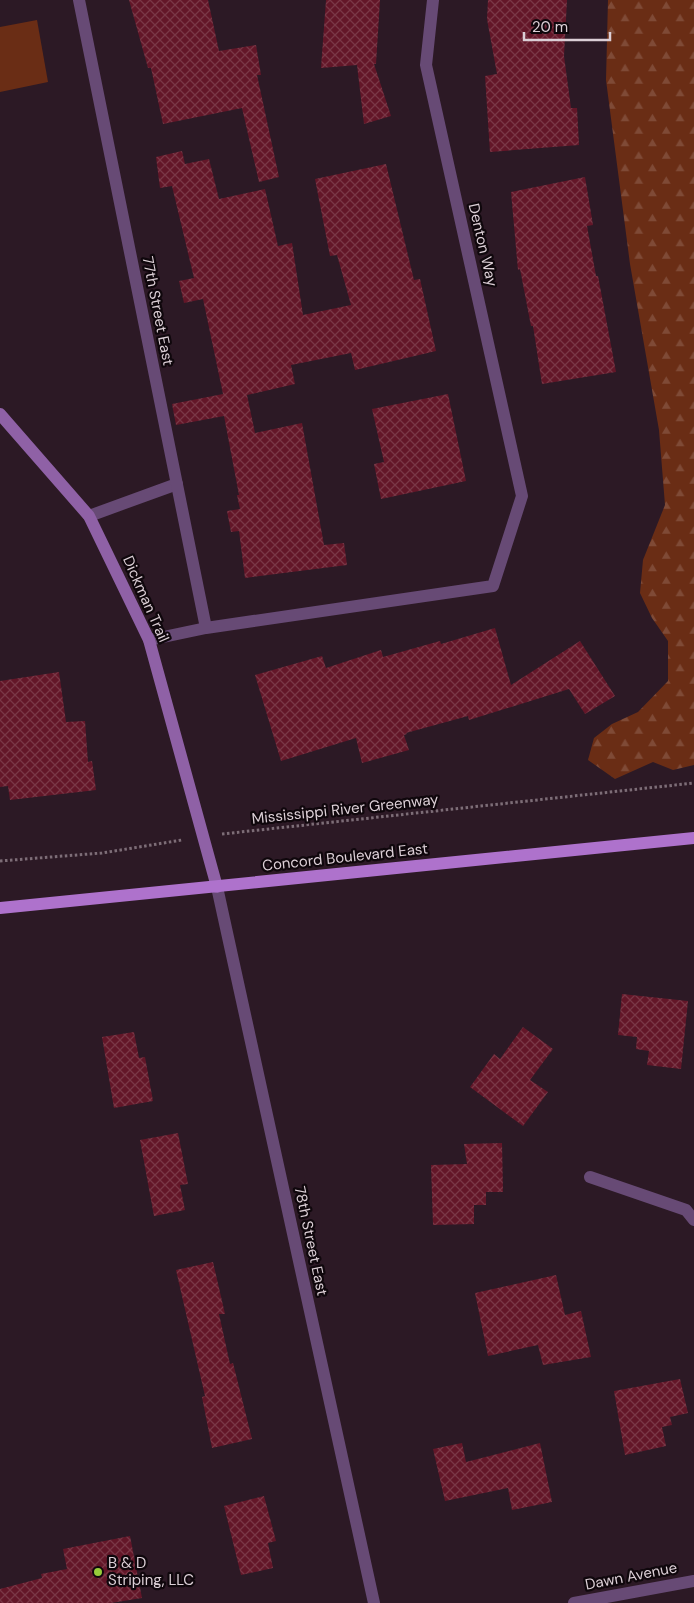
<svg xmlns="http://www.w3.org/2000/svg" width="694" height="1603" font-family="'DM Sans',sans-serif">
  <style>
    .forest { fill: url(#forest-firs) }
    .garden { fill: #6a2d15 }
    .building { fill: url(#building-cross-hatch) }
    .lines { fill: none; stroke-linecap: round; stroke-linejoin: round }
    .path { stroke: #7d6d77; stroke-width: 3; stroke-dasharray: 2.5 2.5; stroke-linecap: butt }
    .lane { stroke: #674a75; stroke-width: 12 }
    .street { stroke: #674a75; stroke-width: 12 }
    .secondary { stroke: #8f61a6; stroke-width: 12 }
    .primary { stroke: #ae72cc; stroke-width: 12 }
    .poi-dot { fill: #96cc3a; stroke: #0f070c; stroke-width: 2 }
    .labels { text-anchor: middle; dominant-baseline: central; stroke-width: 4.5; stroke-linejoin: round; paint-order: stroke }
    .street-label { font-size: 15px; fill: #dccfd6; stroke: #0f070c }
    .poi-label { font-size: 15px; fill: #dccfd6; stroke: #0f070c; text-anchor: start }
  </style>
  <defs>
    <pattern id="forest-firs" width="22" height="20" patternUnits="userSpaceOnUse" patternTransform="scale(1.25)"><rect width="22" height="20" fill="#6a2d15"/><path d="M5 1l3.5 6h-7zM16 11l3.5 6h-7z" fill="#7f4a36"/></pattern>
    <pattern id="building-cross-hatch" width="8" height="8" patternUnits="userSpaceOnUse" patternTransform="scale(1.25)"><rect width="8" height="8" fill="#631628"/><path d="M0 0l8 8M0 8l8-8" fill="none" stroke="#793746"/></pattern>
  </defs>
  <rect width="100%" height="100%" fill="#2c1925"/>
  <path class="forest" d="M608 0H694V765L673 770 653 762 615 779 588 760 594 738 612 724 638 712 668 681V641L652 618 640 593 643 560 665 505 659 430 630 264 606 80Z"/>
  <path class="garden" d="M37 20 48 82 0 92V27Z"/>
  <path class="building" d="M129 0H208L219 51 256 45 261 75H257L279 177 259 182 242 108 163 124 151 68H148Z
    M326 0H380L376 64H374L391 116 364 124 357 65 321 68Z
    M488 0H567L564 56 571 108H577L579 145 490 152 485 76 497 74 487 19Z
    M182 151 185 164 209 159 219 199 265 189 278 246 292 243 303 315 351 305 337 255 330 256 315 179 386 164 414 280 420 279 436 351 355 370 351 353 291 365 295 384 247 395 255 433 302 423 324 545 344 543 347 565 245 578 239 531 231 532 227 511 240 509 237 495H239L224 416 176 425 172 404 223 394 203 299 184 303 179 281 194 278 172 186 160 188 156 157Z
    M585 177 593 225 587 226 596 276H598L616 372 542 384 533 326H531L520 269 518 270 511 192Z
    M448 394 466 481 381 499 374 464 384 462 372 409Z
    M495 628 511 685 580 641 615 696 585 714 569 689 469 720 468 716 406 733 407 734 404 735 409 750 362 763 356 738 281 761 255 675 322 656 326 668 381 650 383 657 440 641 441 644Z
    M59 672 66 722 85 721 88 762 92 761 96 790 10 800 8 786 0 787V681Z
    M622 994 688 1001 681 1069 647 1065 649 1051 636 1049 637 1037 618 1035Z
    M523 1027 553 1049 530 1080 548 1092 523 1126 470 1087 494 1054 500 1059Z
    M134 1032 139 1058 145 1057 153 1101 114 1108 102 1037Z
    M178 1133 188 1184 180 1185 185 1210 154 1216 140 1140Z
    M502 1143 503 1192H486V1205H474V1224L433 1225 431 1165 467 1164 464 1144Z
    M213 1262 225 1314H219L230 1364 233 1363 252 1439 212 1448 202 1397 205 1396 176 1270Z
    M556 1275 565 1315 581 1311 591 1357 543 1365 538 1345 488 1356 475 1293Z
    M680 1379 688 1413 670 1417 672 1425 662 1427 666 1446 625 1455 614 1391Z
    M462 1443 466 1462 540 1443 552 1502 512 1510 508 1488 445 1501 433 1449Z
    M264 1496 276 1541 268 1543 273 1568 241 1575 224 1506Z
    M130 1536 142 1598 111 1603H0V1589L42 1578 41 1574 67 1569 63 1549Z"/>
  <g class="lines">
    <path class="path" d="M222 834 694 783
      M0 861 102 853 182 840"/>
    <path class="lane" d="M89 516 177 484"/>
    <path class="street" d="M79 0 206 628
      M149 640 206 628 493 586 522 496 426 65 433 0
      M217 887 374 1603
      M590 1177 686 1210 694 1220
      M574 1603 694 1581"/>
    <path class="secondary" d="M0 414 89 516 149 640 217 887"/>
    <path class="primary" d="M0 908 694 838"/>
  </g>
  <circle class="poi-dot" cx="98" cy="1572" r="5"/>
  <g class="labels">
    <g class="street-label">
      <text transform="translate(483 245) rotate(77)">Denton Way</text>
      <text transform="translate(158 311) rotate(79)">77th Street East</text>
      <text transform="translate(146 599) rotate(66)">Dickman Trail</text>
      <text transform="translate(345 809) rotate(-6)">Mississippi River Greenway</text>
      <text transform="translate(345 857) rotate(-6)">Concord Boulevard East</text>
      <text transform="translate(311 1241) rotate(78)">78th Street East</text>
      <text transform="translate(631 1576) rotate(-11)">Dawn Avenue</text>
    </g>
    <g class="poi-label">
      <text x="108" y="1563">B &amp; D<tspan x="108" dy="17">Striping, LLC</tspan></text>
    </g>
  </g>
  <path d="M524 32v8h86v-8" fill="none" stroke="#dccfd6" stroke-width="2.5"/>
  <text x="532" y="32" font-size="15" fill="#dccfd6" stroke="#0f070c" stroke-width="4" paint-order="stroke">20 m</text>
</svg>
